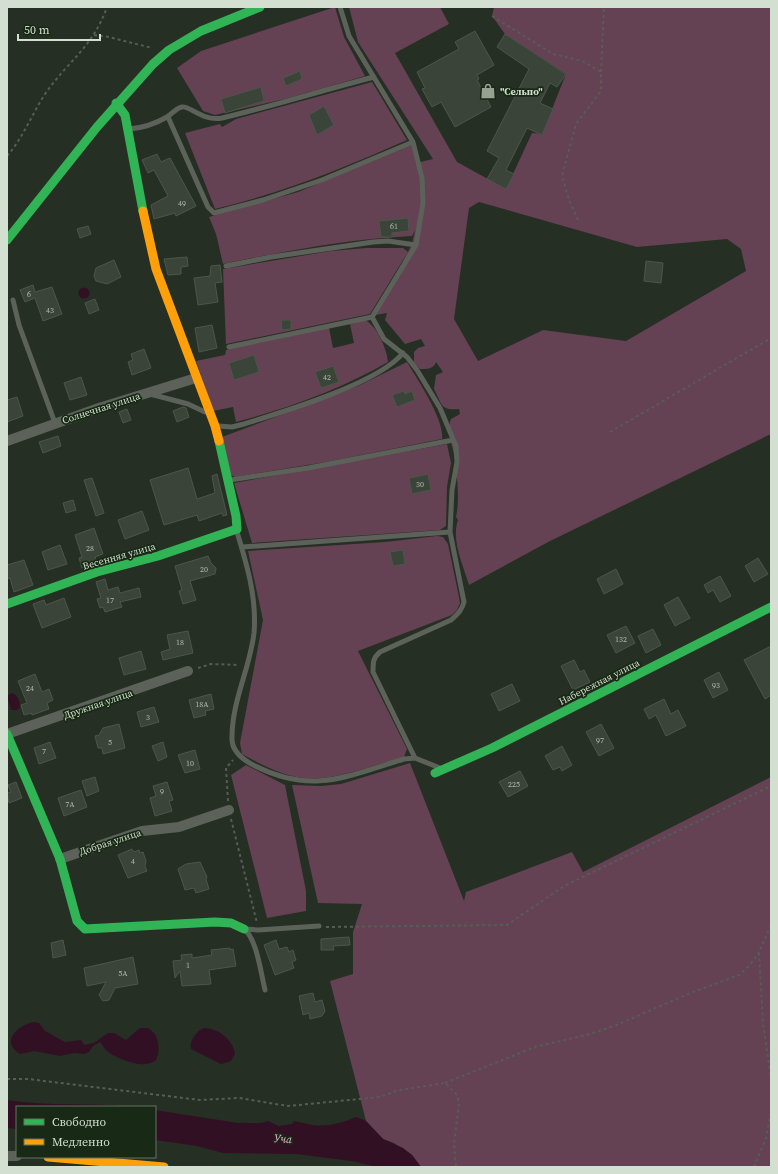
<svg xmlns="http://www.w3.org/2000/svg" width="778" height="1174" font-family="'Source Serif 4',serif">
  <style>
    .green { fill: #644153; fill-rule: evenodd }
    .water { fill: #321023 }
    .building { fill: #3b4438; stroke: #4d564b }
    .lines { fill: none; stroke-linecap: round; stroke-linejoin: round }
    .path { stroke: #575c56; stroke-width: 2; stroke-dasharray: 3 3; stroke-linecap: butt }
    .lane { stroke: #5c625a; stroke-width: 5 }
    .street { stroke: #5c625a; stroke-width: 10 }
    .fast { stroke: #30b455; stroke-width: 9 }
    .slow { stroke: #ff9f0a; stroke-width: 9 }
    .labels { text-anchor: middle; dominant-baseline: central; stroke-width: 3.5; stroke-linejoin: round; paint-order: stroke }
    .number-label { font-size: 8px; fill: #adb8ab }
    .poi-label { font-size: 10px; font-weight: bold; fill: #d3dfd1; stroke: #182a15; text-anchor: start }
    .street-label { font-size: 10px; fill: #d3dfd1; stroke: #182a15 }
    .water-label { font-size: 11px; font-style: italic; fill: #f6add2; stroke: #182a15 }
  </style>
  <rect width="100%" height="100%" fill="#262f23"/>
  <path class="green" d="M335 7 344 37 365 76 289 98 215 115 203 111 177 68 201 51Z
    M349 7H440L449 24 395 53 457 162 506 189 532 133 542 134 566 74 505 34 492 16 494 7H771V434L550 541 469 585C463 565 451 540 458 520L456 517C460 499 457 477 455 459 453 447 446 431 451 419L460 414 459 409C440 411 442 404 434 389L436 375 443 372 436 362C434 369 427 369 420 369L414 363V352L418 348 425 346 421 339 405 344 385 320 387 313 375 315 412 244 415 230 412 236C348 239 286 251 223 264L216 234 209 217 298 192 412 145 416 163 433 159 358 42ZM479 202 637 247 727 239 741 249 746 271 626 341 543 330 478 361 454 319 469 208Z
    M372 82 407 140C344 168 282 193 215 209L185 133 220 124 222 127 236 119Z
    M366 248H403L408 252 370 314 226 344 223 269 331 251Z
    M365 320C377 326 387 349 388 362 341 389 289 408 236 422L233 407 213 411 196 361 225 355 226 350 329 328 333 348 354 343 350 324Z
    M407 362C417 379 445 420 442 439L326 462 235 477 231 475 222 437 358 386Z
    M447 444 451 463 447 487 446 526 440 530 252 543 234 483Z
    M437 536 443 537 448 544 459 597 460 603 457 610 452 615 358 651 407 749 404 757C373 765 333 782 302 778 281 775 260 764 242 754L240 743 263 620 248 551 385 542Z
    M410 763 464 901 466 892 572 852 583 872 771 777V1167H421L412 1155 394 1143 383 1139 366 1121 330 981 353 974V932L362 904 318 903 292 785 321 786 341 784Z
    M246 765 285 785 306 891V911L267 918 231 775Z"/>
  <path class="water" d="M78.5 293a5.5 5.5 0 1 1 11 0a5.5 5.5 0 1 1-11 0Z
    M12 693C18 695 20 701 20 708L17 710H11L7 696Z
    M33 1022 39 1023 45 1031 65 1042 81 1040 84 1045C100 1042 95 1041 108 1033H114L126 1040 140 1028H148C159 1034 161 1049 156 1060 144 1070 120 1060 108 1052 104 1049 103 1045 100 1042L93 1046 89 1052 84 1054 74 1053 60 1056 34 1051 20 1054C0 1042 17 1026 33 1022Z
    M203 1028C217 1027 234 1040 235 1054L231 1061 221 1064 191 1049C189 1041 196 1032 203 1028Z
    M7 1100C48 1107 89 1102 130 1107H17V1129L7 1128Z
    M155 1110 238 1123C248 1122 259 1125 268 1121L279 1126 292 1124 294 1121C301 1122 306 1124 312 1125 327 1127 343 1123 356 1117L366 1121 383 1139 403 1148 412 1155 421 1167H377L352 1161 296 1154 223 1153 197 1146 155 1140Z"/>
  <path class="building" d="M475 31 494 65 477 75 479 79 477 80 491 107 455 127 441 102 432 107 422 89 425 88 417 72 459 49 455 42Z
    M505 34 566 74 557 87 550 83 540 103 553 109 542 135 527 128 506 170 514 174 506 189 487 179 499 158 487 151 529 69 497 47Z
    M300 71 302 79 286 86 283 78Z
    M261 87 264 101 225 113 221 99Z
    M324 106 334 125 317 135 309 115Z
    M157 154 161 162 170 158 196 206 176 216 175 213 154 219 151 205 168 196 154 170 148 173 142 160Z
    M408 218 409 231 392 233V237H381L379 221Z
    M88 226 91 234 80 238 77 229Z
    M187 257 188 266 181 267V274L168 275 164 259Z
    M114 260 121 277 107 284 96 281 94 276 96 268Z
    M646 261 663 263 661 283 644 281Z
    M220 265 222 282 215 283 218 302 198 305 194 278 210 276 211 266Z
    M33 285 35 292 52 287 62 314 43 321 35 298 25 302 20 290Z
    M95 299 99 310 89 314 85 303Z
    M281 320H291V329L282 330Z
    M212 325 217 348 199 352 195 328Z
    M144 349 151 368 132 375 128 362 133 360 131 354Z
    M254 355 259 372 234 380 229 363Z
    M333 366 339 382 321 388 315 372Z
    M81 377 87 395 70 400 64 383Z
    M404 391 405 394 412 391 415 400 397 407 392 395Z
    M17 397 23 416 7 422V400Z
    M183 407 186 408 189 417 177 422 173 411Z
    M127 409 131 420 123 423 119 412Z
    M58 436 61 446 43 453 39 442Z
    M188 468 197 499 215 493 212 476 217 474 227 515 223 516 222 513 199 521 197 515 164 525 150 480Z
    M428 474 431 490 412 494 409 478Z
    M92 478 104 513 96 516 84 480Z
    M73 500 76 510 66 513 63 503Z
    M142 511 149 530 125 539 118 520Z
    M94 528 103 554 95 557 97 563 82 568 79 558 82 557 75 535Z
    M60 545 67 564 48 570 42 552Z
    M403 550 405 564 393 566 390 552Z
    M208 556 211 563 216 568 215 574 190 581 196 600 183 604 179 591 182 590 175 566Z
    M758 558 768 574 754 582 745 566Z
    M24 560 33 585 14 592 10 578 7 579V565Z
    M616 569 623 584 604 594 597 579Z
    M720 576 731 596 720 602 713 590 708 593 704 585Z
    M105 579 108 590 118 587 120 593 139 588 141 597 120 602 122 607 105 612 103 607 100 608 97 599 101 598 96 582Z
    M678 597 690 618 675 626 664 605Z
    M64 598 71 617 42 628 33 604 44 600 46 605Z
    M626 626 635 643 616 653 607 635Z
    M653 629 661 645 646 653 638 636Z
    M188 631 193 653 163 660 161 652 170 649 167 635Z
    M771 646V695L765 699 744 660Z
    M141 651 146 669 124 675 119 658Z
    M574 660 580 672 584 670 590 682 573 690 561 666Z
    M719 672 728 690 713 698 704 680Z
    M35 674 42 692 49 689 53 700 47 703 49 709 32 715 31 713 24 715 21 705 27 703 18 681Z
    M512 684 520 701 499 711 491 694Z
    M211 694 214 709 205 711 206 715 194 718 189 700Z
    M664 699 671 714 678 710 686 726 666 736 656 715 649 719 644 709Z
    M154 707 159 722 141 727 137 712Z
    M119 724 125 748 103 754 102 748H98L95 736 99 735 103 728Z
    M601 724 614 748 599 756 586 732Z
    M50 742 56 758 39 764 34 748Z
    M163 742 167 757 158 761 152 746Z
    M562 746 572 765 562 771 560 767 553 770 545 756Z
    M195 750 200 769 185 773 178 755Z
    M520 771 528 786 508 797 499 782Z
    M95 777 99 791 87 796 82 781Z
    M16 782 22 798 9 803 7 793 11 792 8 785Z
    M167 782 173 800 169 801 172 811 155 816 150 798 156 796 153 786Z
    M81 790 87 807 64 816 58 798Z
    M132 849 134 852 139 850 140 853 143 852 146 861 145 866 147 871 128 878 118 855Z
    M200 862 207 877 206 879 209 889 196 893 194 888 185 890 178 869 186 864Z
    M349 937 350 945 333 946 334 950H321V939Z
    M63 940 66 955 53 958 51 943Z
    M276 940 279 949 287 947 289 952 293 950 296 960 292 962 294 968 275 975 264 945Z
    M230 948V950L233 949 236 966 209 970 211 984 182 986 180 971 175 978 173 961 182 960 181 955 192 954V958L212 955 211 950Z
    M133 957 138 984 115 988 109 1000 103 1001 99 995 106 982 87 986 84 968Z
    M313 993 315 1002 322 1000 325 1011 322 1016 310 1019 309 1013 303 1015 299 996Z"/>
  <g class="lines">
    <path class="path" d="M492 16 553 54 582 61 601 72V91L576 124 562 176 569 200 578 220
      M94 35 109 37 152 48
      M601 72 604 7
      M7 156C23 138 32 114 45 94 68 61 93 47 107 7
      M610 432 771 338
      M198 668 211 664 239 665
      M228 801 226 768 233 760
      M231 819 257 923
      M771 925 759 952 763 1024 771 1078
      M326 927 507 925 564 886 771 786
      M7 1079H28L200 1100 239 1098 288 1106 380 1097 399 1090 445 1083 457 1095 459 1103 454 1144 456 1167
      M445 1083 535 1047 590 1034 619 1024 688 994 739 975 750 965 759 952
      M754 1167 766 1138 771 1112"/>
    <path class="lane" d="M340 7 349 36 413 142 422 178 423 203 416 245 372 317 384 339 407 357 417 370 440 408 456 446 457 462 452 490 450 532 464 602C462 610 458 614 451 620L380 652C373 658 373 662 373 672L415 758
      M168 117 208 207 214 213 263 200 322 180 413 142
      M129 129C142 128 155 124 167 117 172 114 176 108 182 107 189 105 203 122 222 118 273 106 323 90 374 77
      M226 266 271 257 373 242 388 241 416 245
      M13 300 19 325 55 423
      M229 347 372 317
      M150 394 188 404 205 412
      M218 426 232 427 244 424C283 412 379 383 403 353
      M230 480 308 468 453 440
      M237 532C247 565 257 598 254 633 250 668 232 701 232 737 231 751 243 760 255 766 313 795 347 776 404 759L415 758 440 768
      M242 547 450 532
      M244 929C257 939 261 974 265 990
      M245 929 258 930 319 926"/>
    <path class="street" d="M7 441 99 408 196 378
      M7 734 188 671
      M60 859 142 831 179 827 229 810
      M7 1156H17"/>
    <path class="fast" d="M116 103 125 115 143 211
      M7 240 97 127 153 64 169 50 201 31 260 7
      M7 604 97 572 158 556 237 529 236 516 219 441
      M7 734 60 859 77 921 85 929 215 922 231 923 244 929
      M435 773 492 748 771 607"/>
    <path class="slow" d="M143 211 156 269 215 426 219 441
      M48 1157 164 1167"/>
  </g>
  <defs>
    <g id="shop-bare" transform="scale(1.2)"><path d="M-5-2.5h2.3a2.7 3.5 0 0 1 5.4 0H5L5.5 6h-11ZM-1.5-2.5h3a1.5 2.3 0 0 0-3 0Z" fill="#96a194" stroke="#182a15" stroke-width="2.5" paint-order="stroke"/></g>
  </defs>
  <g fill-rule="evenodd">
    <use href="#shop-bare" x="488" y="91"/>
  </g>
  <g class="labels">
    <g class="number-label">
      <text x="182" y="203">49</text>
      <text x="394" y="226">61</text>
      <text x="29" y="294">6</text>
      <text x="50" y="310">43</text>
      <text x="327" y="377">42</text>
      <text x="420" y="484">30</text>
      <text x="90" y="548">28</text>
      <text x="204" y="569">20</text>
      <text x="110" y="600">17</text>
      <text x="621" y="639">132</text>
      <text x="180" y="642">18</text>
      <text x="716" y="685">93</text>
      <text x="30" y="688">24</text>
      <text x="202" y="704">18А</text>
      <text x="148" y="717">3</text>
      <text x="600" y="740">97</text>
      <text x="110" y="742">5</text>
      <text x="44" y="751">7</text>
      <text x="190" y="763">10</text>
      <text x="514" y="784">225</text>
      <text x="162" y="791">9</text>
      <text x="70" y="804">7А</text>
      <text x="133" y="861">4</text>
      <text x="188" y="965">1</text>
      <text x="123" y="973">5А</text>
    </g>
    <g class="poi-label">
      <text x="500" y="91">"Сельпо"</text>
    </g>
    <g class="street-label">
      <text transform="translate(101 408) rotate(-18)">Солнечная улица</text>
      <text transform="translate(119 556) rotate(-16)">Весенняя улица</text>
      <text transform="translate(599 682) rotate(-27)">Набережная улица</text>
      <text transform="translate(98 704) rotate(-19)">Дружная улица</text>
      <text transform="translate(110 842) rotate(-18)">Добрая улица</text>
    </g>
    <g class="water-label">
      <text transform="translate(283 1139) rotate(4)">Уча</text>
    </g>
  </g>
  <rect width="778" height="1174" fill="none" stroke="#d3dfd1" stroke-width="16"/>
  <rect x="16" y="1106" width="140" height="52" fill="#182a15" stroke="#637260"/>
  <rect x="24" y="1119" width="20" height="6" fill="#30b455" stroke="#637260"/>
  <text x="52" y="1126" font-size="12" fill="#d3dfd1">Свободно</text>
  <rect x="24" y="1139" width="20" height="6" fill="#ff9f0a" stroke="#637260"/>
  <text x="52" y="1146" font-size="12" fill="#d3dfd1">Медленно</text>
  <path d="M18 34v6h82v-6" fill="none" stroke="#d3dfd1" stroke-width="2"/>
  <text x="24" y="34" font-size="12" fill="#d3dfd1" stroke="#182a15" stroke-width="3" paint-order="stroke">50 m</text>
</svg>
